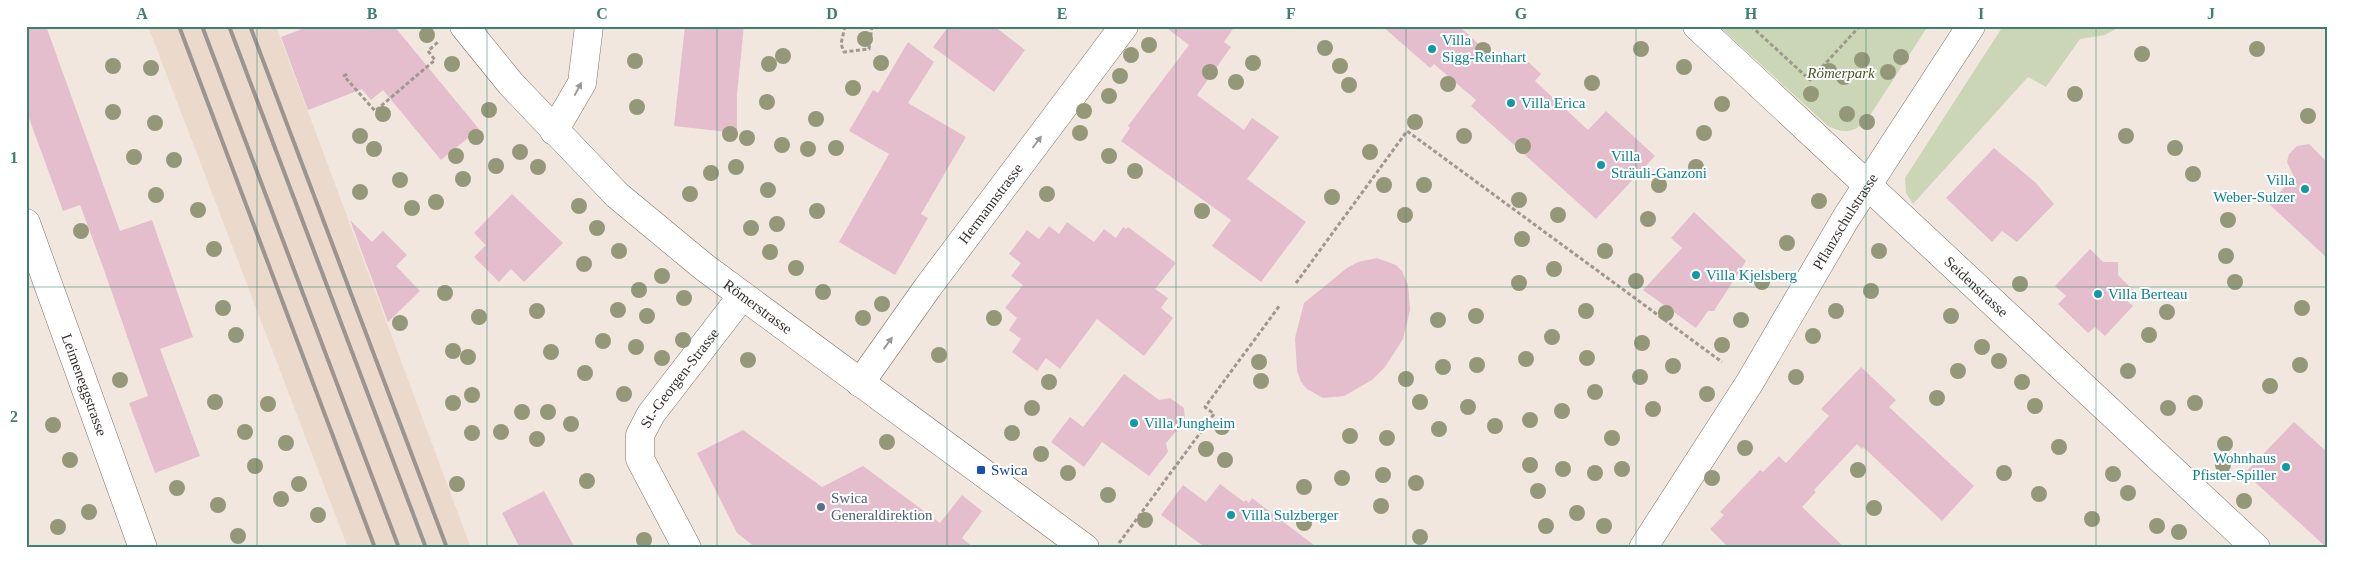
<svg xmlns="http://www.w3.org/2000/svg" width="2353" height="574" font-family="'Times New Roman',serif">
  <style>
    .built { fill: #ebdacb }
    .green { fill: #cbd6b7 }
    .building { fill: #e4becd }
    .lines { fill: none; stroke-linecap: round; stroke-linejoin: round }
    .minor-casing { stroke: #7c726a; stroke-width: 29 }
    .major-casing { stroke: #7c726a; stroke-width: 29 }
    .path { stroke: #9f9790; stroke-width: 3; stroke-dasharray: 4 2.5; stroke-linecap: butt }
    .minor { stroke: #fff; stroke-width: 28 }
    .major { stroke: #fff; stroke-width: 28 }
    .rail { stroke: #9c948e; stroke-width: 4 }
    .tree { fill: #949878 }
    .oneway { fill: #9a9896 }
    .grid { fill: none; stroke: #3d7f70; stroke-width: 1; stroke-opacity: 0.55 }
    .culture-dot { fill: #0f9aa8; stroke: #fff; stroke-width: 2 }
    .transit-dot { fill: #1a4fb4; stroke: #fff; stroke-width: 2 }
    .service-dot { fill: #5c6f8a; stroke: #fff; stroke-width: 2 }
    .labels { text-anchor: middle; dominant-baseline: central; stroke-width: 4; stroke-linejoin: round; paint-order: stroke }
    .culture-label { font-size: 15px; fill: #0d838f; stroke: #fff; text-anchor: start }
    .park-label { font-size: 15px; font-style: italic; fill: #485825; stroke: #fff }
    .street-label { font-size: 15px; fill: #36312e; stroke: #fff }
    .transit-label { font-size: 15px; fill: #164399; stroke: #fff; text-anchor: start }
    .service-label { font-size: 15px; fill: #4e5e75; stroke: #fff; text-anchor: start }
    .neatline { fill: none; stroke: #3d7f70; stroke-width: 2 }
    .grid-label { font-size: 16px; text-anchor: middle; font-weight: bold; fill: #3d7f70 }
  </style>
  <rect width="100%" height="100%" fill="#f2e7de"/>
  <path class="built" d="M148 26H276L471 548H348Z"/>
  <path class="green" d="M1719 26H1928L1867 120C1854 133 1844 134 1828 126Z
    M2003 26H2121L2105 35 2080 39 2046 87 2028 77 1913 204 1906 193 1905 178Z"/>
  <path class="building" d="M26 26H46L120 231 152 220 193 337 160 349 200 456 155 473 129 403 148 396 103 267 80 205 63 211 26 110Z
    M310 26H394L479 129 441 160 383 90 371 100 362 89 308 110 281 37Z
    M685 26H744L737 94V133L674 126Z
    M949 26H994L1025 50 994 92 933 47Z
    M1164 26H1235L1224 42 1231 47 1197 95 1244 130 1252 118 1279 137 1247 179 1306 222 1261 282 1212 246 1231 220 1121 141 1130 128 1128 126 1189 45Z
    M1382 26H1459L1502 66 1508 60 1511 62 1519 53 1541 74 1535 81 1588 130 1606 111 1655 156 1596 219 1471 106 1476 100 1434 64 1430 68Z
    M908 42 934 62 908 103 966 137 921 214 928 218 895 275 839 242 889 154 849 131 873 90 878 93Z
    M2309 144 2327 162V258L2269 204 2294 177 2287 162 2289 154 2297 146Z
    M1994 148 2035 182 2054 204 2017 242 2002 231 1992 242 1946 198Z
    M512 194 563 243 524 282 511 269 499 282 474 257 486 245 474 233Z
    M1694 212 1746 261 1714 311H1708L1696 328 1643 290 1682 248 1671 238Z
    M350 220 372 242 383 231 407 255 396 266 420 291 388 322Z
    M1067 222 1094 242 1104 229 1116 238 1123 227 1126 229 1128 227 1176 263 1155 289 1168 298 1161 308 1173 318 1144 356 1097 319 1060 369 1046 358 1037 371 1012 352 1021 339 1009 330 1017 318 1005 308 1023 285 1011 276 1021 263 1009 254 1027 230 1039 239 1049 226 1059 234Z
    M2090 249 2103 262H2118V275L2134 291 2126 300 2133 306 2105 336 2095 327 2088 333 2058 304 2066 296 2055 286Z
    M1377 258 1396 265 1402 271 1408 285 1410 310 1403 339 1385 367 1372 380 1344 396 1323 398 1307 389 1301 382 1297 371 1295 338 1304 303 1347 268 1358 262Z
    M1861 367 1896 400 1889 407 1974 486 1942 521 1863 447 1862 449 1857 444 1814 490 1816 492 1802 507 1845 548H1729L1710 529 1724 515 1720 512 1760 470 1763 472 1779 456 1786 463 1829 416 1821 409Z
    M1124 374 1159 400 1170 398 1184 408 1185 421 1166 443 1168 452 1149 476 1102 442 1084 467 1051 442 1070 417 1083 427Z
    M2294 422 2327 452V548L2245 473Z
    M743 430 822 487 863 466 940 523 962 495 982 511 962 538 974 548H756L737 533 697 453Z
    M1220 484 1244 502 1246 500 1249 503 1252 498 1318 548H1206L1161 515 1183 485 1206 502Z
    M544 491 556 513 575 548H520L502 513Z"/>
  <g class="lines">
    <g class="minor-casing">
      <g id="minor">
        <path id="s1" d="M1697 26 2256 548"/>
        <path d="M554 131 582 83 589 26"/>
        <path id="s2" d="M26 223 143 548"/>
        <path id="s3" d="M860 383 928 287 1124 26"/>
        <path id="s4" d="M687 548 640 459V435L651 414 742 296"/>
        <path id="s5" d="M1643 548 1750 382 1846 218 1971 26"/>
      </g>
    </g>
    <g class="major-casing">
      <g id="major">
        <path id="s6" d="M464 26 511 84 617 195 704 267 1085 548"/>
      </g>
    </g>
    <path class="path" d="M845 26 841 44 844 52 869 49 872 26
      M1751 26 1810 80 1860 26
      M347 74 344 76 375 111 435 60 428 51 438 42
      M1296 283 1407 131 1722 362
      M1119 543 1214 414 1205 407 1280 305"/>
    <use href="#minor" class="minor"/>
    <use href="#major" class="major"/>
    <path class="rail" d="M179 26 375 548
      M202 26 399 548
      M229 26 426 548
      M250 26 447 548"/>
  </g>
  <g class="tree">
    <circle cx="427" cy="35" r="8"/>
    <circle cx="865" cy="39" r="8"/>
    <circle cx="1149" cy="45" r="8"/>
    <circle cx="1325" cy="48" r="8"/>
    <circle cx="1641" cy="49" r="8"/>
    <circle cx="2257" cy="49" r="8"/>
    <circle cx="1483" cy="50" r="8"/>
    <circle cx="2142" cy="54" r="8"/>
    <circle cx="1131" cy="55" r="8"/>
    <circle cx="783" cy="56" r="8"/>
    <circle cx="1901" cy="57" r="8"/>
    <circle cx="1862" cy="60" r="8"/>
    <circle cx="635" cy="61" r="8"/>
    <circle cx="881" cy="63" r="8"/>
    <circle cx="1253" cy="63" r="8"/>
    <circle cx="452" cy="64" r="8"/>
    <circle cx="769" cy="64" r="8"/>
    <circle cx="113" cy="66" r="8"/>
    <circle cx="1340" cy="66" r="8"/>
    <circle cx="1684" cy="67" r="8"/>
    <circle cx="151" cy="68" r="8"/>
    <circle cx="1829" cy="71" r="8"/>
    <circle cx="1210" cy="72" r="8"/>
    <circle cx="1888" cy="72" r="8"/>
    <circle cx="1120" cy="76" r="8"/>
    <circle cx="1844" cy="77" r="8"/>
    <circle cx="1236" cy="82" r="8"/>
    <circle cx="1592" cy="83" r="8"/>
    <circle cx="1448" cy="84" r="8"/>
    <circle cx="1349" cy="85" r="8"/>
    <circle cx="853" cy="88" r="8"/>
    <circle cx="1811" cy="94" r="8"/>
    <circle cx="2075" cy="94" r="8"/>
    <circle cx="1109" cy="96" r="8"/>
    <circle cx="767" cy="102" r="8"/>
    <circle cx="1722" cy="104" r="8"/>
    <circle cx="637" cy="107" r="8"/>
    <circle cx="489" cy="110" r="8"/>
    <circle cx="1084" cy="111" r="8"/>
    <circle cx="113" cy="112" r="8"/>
    <circle cx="383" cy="114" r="8"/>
    <circle cx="1847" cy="114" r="8"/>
    <circle cx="2308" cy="116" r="8"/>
    <circle cx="816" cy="119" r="8"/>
    <circle cx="1415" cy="122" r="8"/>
    <circle cx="1867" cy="122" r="8"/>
    <circle cx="155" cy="123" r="8"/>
    <circle cx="1080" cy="133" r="8"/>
    <circle cx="1704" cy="133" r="8"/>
    <circle cx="730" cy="134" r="8"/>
    <circle cx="360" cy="136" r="8"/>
    <circle cx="1464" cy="136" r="8"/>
    <circle cx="2126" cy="136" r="8"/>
    <circle cx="476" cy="137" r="8"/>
    <circle cx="747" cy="138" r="8"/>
    <circle cx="782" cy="145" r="8"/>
    <circle cx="1523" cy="146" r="8"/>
    <circle cx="836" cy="148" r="8"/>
    <circle cx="2175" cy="148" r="8"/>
    <circle cx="374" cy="149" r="8"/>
    <circle cx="808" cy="149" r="8"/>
    <circle cx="520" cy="152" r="8"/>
    <circle cx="1370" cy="152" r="8"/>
    <circle cx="456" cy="156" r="8"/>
    <circle cx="1109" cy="156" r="8"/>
    <circle cx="134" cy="157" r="8"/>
    <circle cx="174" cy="160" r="8"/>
    <circle cx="496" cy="166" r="8"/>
    <circle cx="538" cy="167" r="8"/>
    <circle cx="736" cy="167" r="8"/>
    <circle cx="1696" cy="167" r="8"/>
    <circle cx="1135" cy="171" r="8"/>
    <circle cx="711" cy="173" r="8"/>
    <circle cx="2193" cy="174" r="8"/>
    <circle cx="463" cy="179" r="8"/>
    <circle cx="400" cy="180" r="8"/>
    <circle cx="1384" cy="185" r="8"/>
    <circle cx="1424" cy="185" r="8"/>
    <circle cx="1659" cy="185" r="8"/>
    <circle cx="768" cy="190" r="8"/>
    <circle cx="360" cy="192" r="8"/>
    <circle cx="690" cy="194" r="8"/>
    <circle cx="1047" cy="194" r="8"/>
    <circle cx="156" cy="195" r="8"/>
    <circle cx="1332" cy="197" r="8"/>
    <circle cx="1519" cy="200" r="8"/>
    <circle cx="1819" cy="201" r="8"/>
    <circle cx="436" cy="202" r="8"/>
    <circle cx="579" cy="206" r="8"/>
    <circle cx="412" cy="208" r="8"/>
    <circle cx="198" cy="210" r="8"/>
    <circle cx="817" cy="211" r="8"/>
    <circle cx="1202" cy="211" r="8"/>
    <circle cx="1405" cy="215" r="8"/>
    <circle cx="1558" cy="215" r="8"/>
    <circle cx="1648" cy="219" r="8"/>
    <circle cx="2228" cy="220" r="8"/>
    <circle cx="777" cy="224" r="8"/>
    <circle cx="597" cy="228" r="8"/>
    <circle cx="751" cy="228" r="8"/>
    <circle cx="81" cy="231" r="8"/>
    <circle cx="1522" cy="239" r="8"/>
    <circle cx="1787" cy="243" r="8"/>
    <circle cx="214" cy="249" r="8"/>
    <circle cx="619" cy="251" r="8"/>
    <circle cx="1605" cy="251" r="8"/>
    <circle cx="1879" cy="251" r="8"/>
    <circle cx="770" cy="252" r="8"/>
    <circle cx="2226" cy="256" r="8"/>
    <circle cx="584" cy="264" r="8"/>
    <circle cx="796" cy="268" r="8"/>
    <circle cx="1554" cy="269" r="8"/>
    <circle cx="662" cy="276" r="8"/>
    <circle cx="1636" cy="281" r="8"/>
    <circle cx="1762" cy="282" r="8"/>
    <circle cx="2235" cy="282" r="8"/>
    <circle cx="1519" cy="283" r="8"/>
    <circle cx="2020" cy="284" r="8"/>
    <circle cx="639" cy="290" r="8"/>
    <circle cx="1871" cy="291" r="8"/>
    <circle cx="823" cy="292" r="8"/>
    <circle cx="445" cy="293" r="8"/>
    <circle cx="684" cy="298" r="8"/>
    <circle cx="882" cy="304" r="8"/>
    <circle cx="223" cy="308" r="8"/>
    <circle cx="2302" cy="308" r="8"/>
    <circle cx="618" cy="310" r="8"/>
    <circle cx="537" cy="311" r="8"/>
    <circle cx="1586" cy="311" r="8"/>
    <circle cx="1836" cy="311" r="8"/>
    <circle cx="2167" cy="312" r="8"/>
    <circle cx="1666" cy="313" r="8"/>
    <circle cx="647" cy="316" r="8"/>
    <circle cx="1476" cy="316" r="8"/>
    <circle cx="1951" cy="316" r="8"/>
    <circle cx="479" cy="317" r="8"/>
    <circle cx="863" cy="318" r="8"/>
    <circle cx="994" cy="318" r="8"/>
    <circle cx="1438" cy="320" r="8"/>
    <circle cx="1741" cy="320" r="8"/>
    <circle cx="400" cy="323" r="8"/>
    <circle cx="236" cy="335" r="8"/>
    <circle cx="2149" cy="335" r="8"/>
    <circle cx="1813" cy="336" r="8"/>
    <circle cx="1552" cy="337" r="8"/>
    <circle cx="683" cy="340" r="8"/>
    <circle cx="603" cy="341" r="8"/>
    <circle cx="1642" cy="343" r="8"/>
    <circle cx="1722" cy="345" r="8"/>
    <circle cx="636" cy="347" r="8"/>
    <circle cx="1982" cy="347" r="8"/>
    <circle cx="453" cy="351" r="8"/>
    <circle cx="551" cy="352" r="8"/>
    <circle cx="939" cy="355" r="8"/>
    <circle cx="468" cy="357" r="8"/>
    <circle cx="662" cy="358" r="8"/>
    <circle cx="1587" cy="358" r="8"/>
    <circle cx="1526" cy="359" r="8"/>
    <circle cx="748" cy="360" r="8"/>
    <circle cx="1999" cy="361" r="8"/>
    <circle cx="1259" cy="362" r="8"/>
    <circle cx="1477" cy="365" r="8"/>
    <circle cx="2300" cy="365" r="8"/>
    <circle cx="1673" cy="366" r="8"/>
    <circle cx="1443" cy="367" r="8"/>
    <circle cx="1958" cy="371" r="8"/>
    <circle cx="2128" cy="371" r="8"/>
    <circle cx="585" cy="373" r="8"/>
    <circle cx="1640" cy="377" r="8"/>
    <circle cx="1796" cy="377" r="8"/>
    <circle cx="1406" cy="379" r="8"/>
    <circle cx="120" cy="380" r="8"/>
    <circle cx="1261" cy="381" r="8"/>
    <circle cx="1049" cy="382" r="8"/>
    <circle cx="2022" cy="382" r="8"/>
    <circle cx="2270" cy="386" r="8"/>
    <circle cx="1595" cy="392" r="8"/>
    <circle cx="624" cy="394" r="8"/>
    <circle cx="1707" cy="394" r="8"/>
    <circle cx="472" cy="395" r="8"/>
    <circle cx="1937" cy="398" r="8"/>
    <circle cx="215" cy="402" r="8"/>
    <circle cx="1420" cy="402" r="8"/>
    <circle cx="453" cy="403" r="8"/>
    <circle cx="2195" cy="403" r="8"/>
    <circle cx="268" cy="404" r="8"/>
    <circle cx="2035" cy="406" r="8"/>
    <circle cx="1468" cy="407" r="8"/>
    <circle cx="1032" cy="408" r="8"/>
    <circle cx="2168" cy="408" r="8"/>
    <circle cx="1653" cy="409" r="8"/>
    <circle cx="1562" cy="411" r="8"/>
    <circle cx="522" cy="412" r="8"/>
    <circle cx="548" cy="412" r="8"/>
    <circle cx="1530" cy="420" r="8"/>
    <circle cx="571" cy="424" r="8"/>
    <circle cx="53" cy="425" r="8"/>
    <circle cx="1495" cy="426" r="8"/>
    <circle cx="1222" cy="427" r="8"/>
    <circle cx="1439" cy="429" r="8"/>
    <circle cx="245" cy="432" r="8"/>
    <circle cx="501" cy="432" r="8"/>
    <circle cx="472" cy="433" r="8"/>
    <circle cx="1012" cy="433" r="8"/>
    <circle cx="1350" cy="436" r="8"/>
    <circle cx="1387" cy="438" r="8"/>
    <circle cx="1612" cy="438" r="8"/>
    <circle cx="537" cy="439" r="8"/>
    <circle cx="887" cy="442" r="8"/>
    <circle cx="286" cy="443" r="8"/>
    <circle cx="2225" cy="444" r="8"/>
    <circle cx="2059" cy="447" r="8"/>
    <circle cx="1745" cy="448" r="8"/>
    <circle cx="1206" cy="449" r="8"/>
    <circle cx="1041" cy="454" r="8"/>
    <circle cx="70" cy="460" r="8"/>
    <circle cx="1225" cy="460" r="8"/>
    <circle cx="1530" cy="465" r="8"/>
    <circle cx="2223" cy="465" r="8"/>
    <circle cx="255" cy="466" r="8"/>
    <circle cx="1563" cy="469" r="8"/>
    <circle cx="1622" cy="469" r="8"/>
    <circle cx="1858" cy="470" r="8"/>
    <circle cx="1068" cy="473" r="8"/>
    <circle cx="1595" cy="473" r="8"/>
    <circle cx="2004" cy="473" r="8"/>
    <circle cx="2113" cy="474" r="8"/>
    <circle cx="1383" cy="475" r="8"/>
    <circle cx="1342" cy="478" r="8"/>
    <circle cx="1712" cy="478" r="8"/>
    <circle cx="587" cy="481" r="8"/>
    <circle cx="1416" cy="483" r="8"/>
    <circle cx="299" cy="484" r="8"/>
    <circle cx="457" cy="484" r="8"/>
    <circle cx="1304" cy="487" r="8"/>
    <circle cx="177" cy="488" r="8"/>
    <circle cx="1538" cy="491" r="8"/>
    <circle cx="2128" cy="493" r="8"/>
    <circle cx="2039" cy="494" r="8"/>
    <circle cx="1108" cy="495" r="8"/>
    <circle cx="281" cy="499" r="8"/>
    <circle cx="2244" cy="501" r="8"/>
    <circle cx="218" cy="505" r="8"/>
    <circle cx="1381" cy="506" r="8"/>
    <circle cx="1874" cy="508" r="8"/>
    <circle cx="89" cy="512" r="8"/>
    <circle cx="1577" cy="513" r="8"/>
    <circle cx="318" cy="515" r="8"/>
    <circle cx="2092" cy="519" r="8"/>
    <circle cx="1145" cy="520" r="8"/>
    <circle cx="1304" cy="523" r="8"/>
    <circle cx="1546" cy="526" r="8"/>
    <circle cx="1604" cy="526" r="8"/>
    <circle cx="2157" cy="526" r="8"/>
    <circle cx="58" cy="527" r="8"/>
    <circle cx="2179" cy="532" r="8"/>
    <circle cx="238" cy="536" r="8"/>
    <circle cx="1420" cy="537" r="8"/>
    <circle cx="644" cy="540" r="8"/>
  </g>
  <defs><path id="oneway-solid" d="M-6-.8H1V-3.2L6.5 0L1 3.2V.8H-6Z" transform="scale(1.25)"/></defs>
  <g class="oneway">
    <use href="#oneway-solid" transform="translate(578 89) rotate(-62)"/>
    <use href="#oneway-solid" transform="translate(1037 142) rotate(-53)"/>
    <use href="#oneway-solid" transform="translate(888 343) rotate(-54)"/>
  </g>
  <path class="grid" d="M257 26V548M487 26V548M717 26V548M947 26V548M1176 26V548M1406 26V548M1636 26V548M1866 26V548M2096 26V548M26 287H2327"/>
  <g class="culture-dot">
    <circle cx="1432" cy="49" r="5"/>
    <circle cx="1511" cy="103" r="5"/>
    <circle cx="1601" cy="165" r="5"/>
    <circle cx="2305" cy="189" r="5"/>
    <circle cx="1696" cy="275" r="5"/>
    <circle cx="2098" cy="294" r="5"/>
    <circle cx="1134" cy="423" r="5"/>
    <circle cx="2286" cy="467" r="5"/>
    <circle cx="1231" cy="515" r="5"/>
  </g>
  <rect class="transit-dot" x="976" y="465" width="10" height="10" rx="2.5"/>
  <circle class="service-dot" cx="821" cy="507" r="5"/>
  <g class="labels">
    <g class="culture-label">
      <text x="1442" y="40">Villa<tspan x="1442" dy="17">Sigg-Reinhart</tspan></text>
      <text x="1521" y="103">Villa Erica</text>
      <text x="1611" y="156">Villa<tspan x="1611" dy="17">Sträuli-Ganzoni</tspan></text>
      <text x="2295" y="180" text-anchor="end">Villa<tspan x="2295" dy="17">Weber-Sulzer</tspan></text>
      <text x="1706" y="275">Villa Kjelsberg</text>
      <text x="2108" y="294">Villa Berteau</text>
      <text x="1144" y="423">Villa Jungheim</text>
      <text x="2276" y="458" text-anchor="end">Wohnhaus<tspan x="2276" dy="17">Pfister-Spiller</tspan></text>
      <text x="1241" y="515">Villa Sulzberger</text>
    </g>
    <g class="park-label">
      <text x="1841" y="73">Römerpark</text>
    </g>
    <g class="street-label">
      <text stroke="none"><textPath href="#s3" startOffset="222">Hermannstrasse</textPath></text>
      <text stroke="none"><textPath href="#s5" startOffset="384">Pflanzschulstrasse</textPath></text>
      <text stroke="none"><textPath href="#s1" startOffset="382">Seidenstrasse</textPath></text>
      <text stroke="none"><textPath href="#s6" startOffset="408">Römerstrasse</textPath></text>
      <text stroke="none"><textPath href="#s4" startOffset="194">St.-Georgen-Strasse</textPath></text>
      <text stroke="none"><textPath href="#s2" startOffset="172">Leimeneggstrasse</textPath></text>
    </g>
    <g class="transit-label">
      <text x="991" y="470">Swica</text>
    </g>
    <g class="service-label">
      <text x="831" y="498">Swica<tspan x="831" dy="17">Generaldirektion</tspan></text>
    </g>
  </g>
  <rect width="2353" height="574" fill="none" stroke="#ffffff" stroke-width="55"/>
  <rect x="28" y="28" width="2298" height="518" class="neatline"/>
  <g class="grid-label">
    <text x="142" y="19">A</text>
    <text x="372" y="19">B</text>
    <text x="602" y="19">C</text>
    <text x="832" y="19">D</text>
    <text x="1062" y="19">E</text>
    <text x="1291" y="19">F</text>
    <text x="1521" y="19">G</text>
    <text x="1751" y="19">H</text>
    <text x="1981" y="19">I</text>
    <text x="2211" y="19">J</text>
    <text x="14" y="163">1</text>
    <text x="14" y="422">2</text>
  </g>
</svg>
